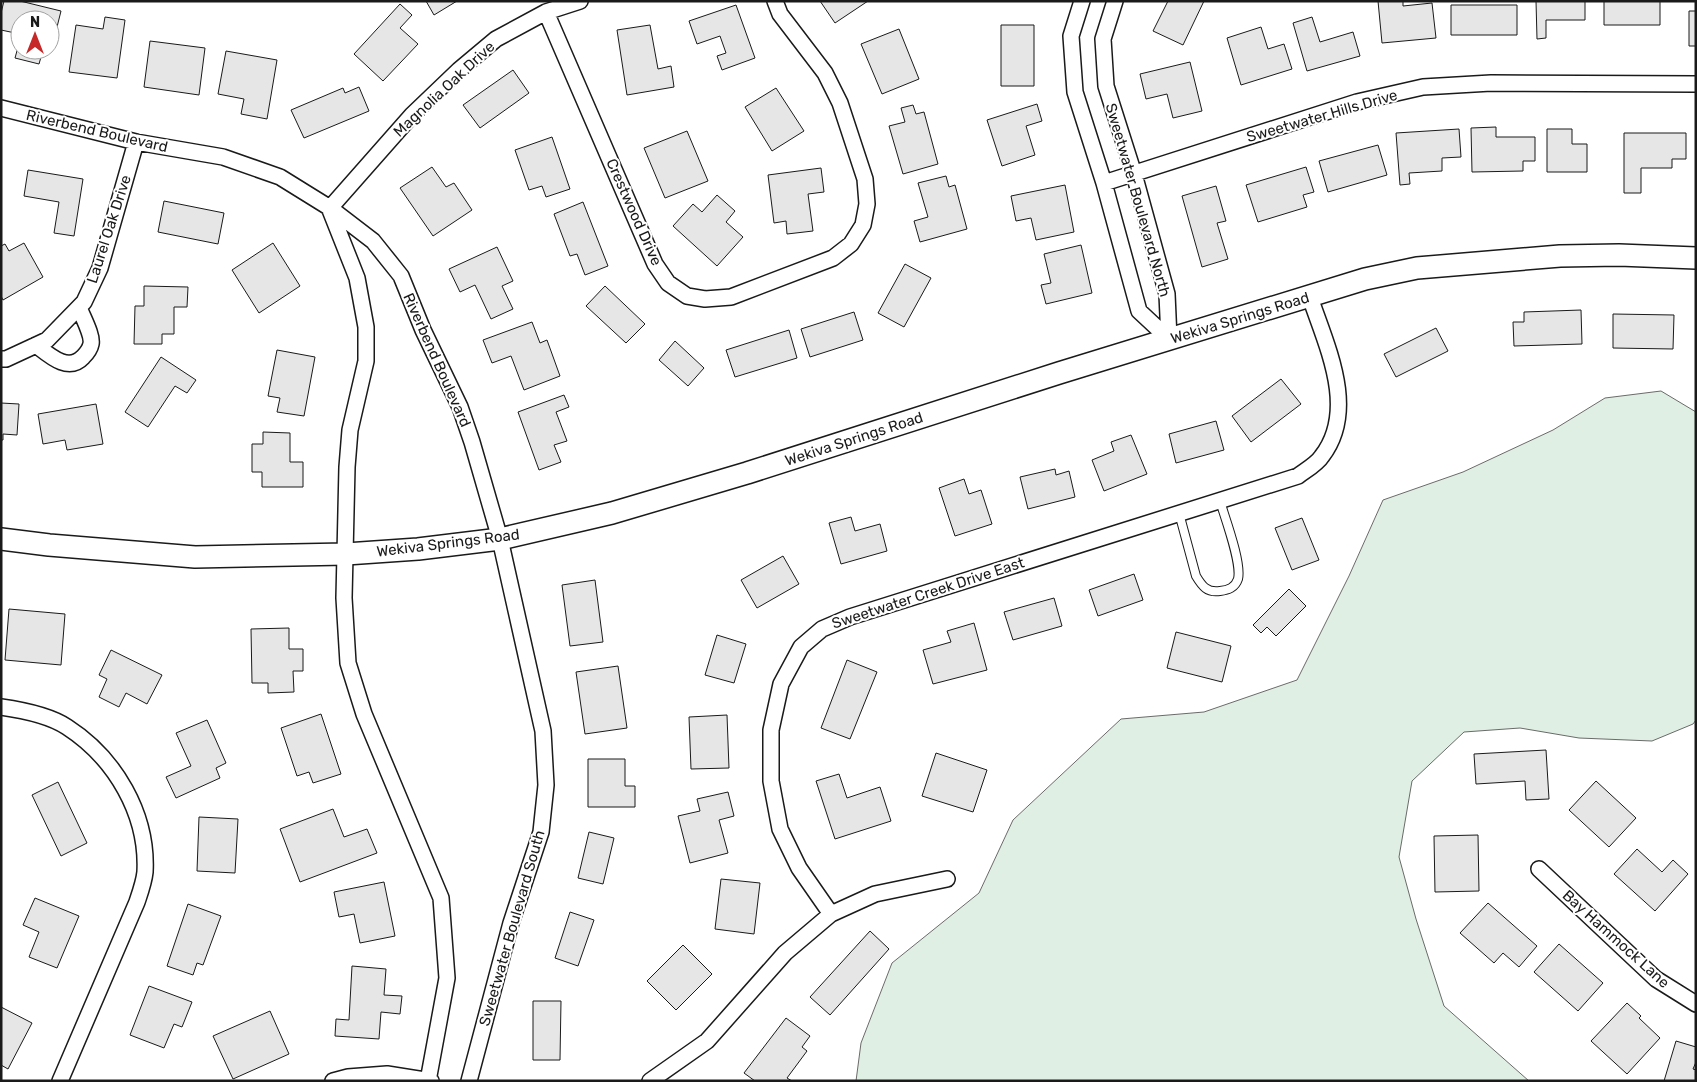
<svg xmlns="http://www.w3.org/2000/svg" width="1697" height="1082" font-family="Rubik,sans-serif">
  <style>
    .green { fill: #e0efe3; stroke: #6a6a6a }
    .building { fill: #e6e6e6; stroke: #1a1a1a }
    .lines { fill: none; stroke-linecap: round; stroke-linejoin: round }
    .lane-casing { stroke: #1a1a1a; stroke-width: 10 }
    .street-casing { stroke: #1a1a1a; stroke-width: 18 }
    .secondary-casing { stroke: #1a1a1a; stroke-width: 24 }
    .lane { stroke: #fff; stroke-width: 8 }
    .street { stroke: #fff; stroke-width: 15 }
    .secondary { stroke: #fff; stroke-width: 21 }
    .labels { text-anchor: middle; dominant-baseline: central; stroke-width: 4; stroke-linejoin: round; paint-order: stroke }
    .street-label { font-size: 15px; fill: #1a1a1a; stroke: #fff }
  </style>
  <rect width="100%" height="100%" fill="#fff"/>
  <path class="green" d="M1661 391 1696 412V720L1693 724 1652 741 1579 738 1520 728 1464 732 1412 781 1399 857 1416 919 1444 1006 1529 1081H856L861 1043 892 963 979 893 1013 820 1121 719 1204 712 1297 680 1349 576 1383 500 1463 472 1553 430 1605 398Z"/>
  <path class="building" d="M4 1H20L61 11 55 35 50 33V20H20V34L1 30V13Z
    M426 1H457L434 15Z
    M820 1H868L835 23Z
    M1168 1H1204L1183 45 1153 31Z
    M1378 1H1403V6L1432 3 1436 38 1382 43Z
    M1536 1H1585V20H1546V38L1537 39Z
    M1604 1H1660V25H1604Z
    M400 4 412 15 400 28 418 44 383 81 354 54Z
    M736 5 755 58 722 70 717 56 726 53 720 36 697 44 689 21Z
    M1451 5H1517V35H1451Z
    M1689 11H1696V46H1689Z
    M105 17 125 20 117 78 69 72 76 25 103 29Z
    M1312 17 1320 42 1353 32 1360 56 1307 71 1293 23Z
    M650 25 658 69 671 66 674 87 627 95 617 30Z
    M1001 25H1034V86H1001Z
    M1261 27 1268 49 1284 44 1292 69 1241 85 1227 38Z
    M899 29 919 79 882 94 861 44Z
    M20 40V50H43L39 64 15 58Z
    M150 41 205 48 199 95 144 87Z
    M226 51 277 60 267 119 241 114 244 99 218 94Z
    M1190 62 1202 111 1173 118 1167 94 1146 99 1140 74Z
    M513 70 529 93 480 128 463 105Z
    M359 87 369 111 304 138 291 110 343 88 345 93Z
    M776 88 804 131 772 151 745 107Z
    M1037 104 1042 121 1026 126 1035 155 1002 166 987 120Z
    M913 105 916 114 924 112 938 164 903 174 889 126 905 122 901 108Z
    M1496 127V137H1535V161H1523V171L1472 172 1471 128Z
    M1459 129 1461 157 1442 158V171L1409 173 1410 184 1400 185 1396 133Z
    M1547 129H1572V144H1587V172H1547Z
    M687 131 708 181 665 198 644 148Z
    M1624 133H1686V159H1672V168H1641V193H1624Z
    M552 137 570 189 546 197 542 186 529 190 515 150Z
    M1378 145 1387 175 1328 192 1319 161Z
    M432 167 446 187 454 183 472 210 433 236 400 188Z
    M1306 167 1314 192 1303 195 1307 207 1258 222 1246 185Z
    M821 168 824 192 808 194 813 231 787 234 786 221 774 223 768 175Z
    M28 170 83 179 74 236 54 233 59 202 24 196Z
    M946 176 949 187 955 185 967 229 920 242 914 221 928 217 918 183Z
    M1065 185 1074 232 1036 240 1031 218 1016 221 1011 196Z
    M1216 186 1226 221 1217 223 1228 259 1202 267 1182 196Z
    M717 195 735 211 726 222 743 237 717 266 673 226 693 204 702 212Z
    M164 201 224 213 218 244 158 232Z
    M583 202 608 266 585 275 577 254 570 256 554 214Z
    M24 243 43 277 3 300 1 296V246L5 244 9 251Z
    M273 243 300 286 259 313 232 270Z
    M1081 245 1092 293 1046 304 1041 285 1051 283 1044 254Z
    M497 247 513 281 502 286 513 309 491 319 475 285 460 292 449 269Z
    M905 264 931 278 904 327 878 313Z
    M144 286 188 287 187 307H174V334H162V344H134L135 306H144Z
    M605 286 645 324 626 343 586 306Z
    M1581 310 1582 344 1514 346 1513 322H1524V312Z
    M854 312 863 340 810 357 801 329Z
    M1613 314 1674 315 1673 349 1613 348Z
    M532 322 540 343 547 340 560 376 524 390 511 356 492 363 483 340Z
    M1436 328 1448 351 1396 377 1384 354Z
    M789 330 797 358 735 377 726 350Z
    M675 341 704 368 688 386 659 360Z
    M277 350 315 357 304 416 277 412 280 398 268 396Z
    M161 357 196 380 187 393 175 386 148 427 125 412Z
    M1281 379 1301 404 1251 442 1232 416Z
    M564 395 569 407 556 412 567 441 554 445 561 462 539 470 518 412Z
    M1 403 19 404 17 435 3 434V440H1Z
    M96 404 103 444 67 450 65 440 43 444 38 414Z
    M1216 421 1224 450 1176 463 1169 434Z
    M263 432 290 433V462H303V487H262V472H252V444H263Z
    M1131 435 1147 474 1104 491 1092 460 1114 451 1111 442Z
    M1055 469 1056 475 1069 471 1075 497 1028 509 1020 477Z
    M964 479 969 494 981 490 992 524 955 536 939 488Z
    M851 517 855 531 880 524 887 551 841 564 829 523Z
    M1302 518 1319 560 1292 570 1275 528Z
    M783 556 799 584 757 608 741 580Z
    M1134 574 1143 600 1098 616 1089 590Z
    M595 580 603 642 570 646 562 585Z
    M1289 589 1306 606 1276 636 1267 627 1261 633 1253 625Z
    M1054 598 1062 626 1013 640 1004 612Z
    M9 609 65 614 61 665 5 660Z
    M974 623 987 670 933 684 923 650 951 642 947 631Z
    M289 628V649H303V671H293L294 692 268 693V683H252L251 629Z
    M1176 632 1231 646 1222 682 1167 668Z
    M717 635 746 644 734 683 705 675Z
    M111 650 162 675 147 704 126 693 119 707 99 697 107 679 99 675Z
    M847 660 877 672 850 739 821 728Z
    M618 666 627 728 585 734 576 672Z
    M321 714 341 774 313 783 309 772 297 776 281 728Z
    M727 715 729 768 691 769 689 717Z
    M207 720 226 763 216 768 220 778 176 798 166 777 191 766 176 733Z
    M1546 750 1549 799 1526 800 1525 781 1476 784 1474 754Z
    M936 753 987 770 973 812 922 796Z
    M588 759H625V786H635V807H588Z
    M839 774 847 798 880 787 891 821 835 839 816 781Z
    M1596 781 1636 818 1609 847 1569 810Z
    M58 782 87 843 61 856 32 795Z
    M728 792 734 816 719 820 728 853 690 863 678 816 700 811 697 799Z
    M333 809 344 837 367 829 377 853 300 882 280 829Z
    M199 817 238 819 235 873 197 871Z
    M589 832 614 838 603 884 578 878Z
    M1478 835 1479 891 1435 892 1434 836Z
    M1637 849 1662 872 1673 860 1688 874 1655 911 1614 874Z
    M721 879 760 883 754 934 715 929Z
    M384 882 395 936 360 943 354 914 339 917 334 892Z
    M35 898 79 916 57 968 29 957 39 932 23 925Z
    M1488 903 1537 946 1519 967 1503 953 1494 963 1460 933Z
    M188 904 221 916 203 965 197 963 193 975 167 966Z
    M570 912 594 920 578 966 555 958Z
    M870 931 889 949 830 1015 810 997Z
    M1559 944 1603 983 1578 1011 1534 972Z
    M683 945 712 974 676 1010 647 981Z
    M352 966 386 969 384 995 402 996 400 1014 381 1012 379 1039 335 1036 336 1019 349 1020Z
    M149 986 192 1002 182 1027 174 1024 164 1048 130 1035Z
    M533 1001H561L560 1060H533Z
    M1627 1003 1641 1016 1639 1018 1660 1038 1627 1074 1591 1041Z
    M1 1007 32 1023 8 1069 1 1065Z
    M270 1011 289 1054 233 1079 213 1036Z
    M786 1018 810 1036 802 1047 807 1051 787 1078 792 1081H755L744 1073Z
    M1676 1041 1696 1047V1062L1693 1069 1696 1070V1081H1664Z"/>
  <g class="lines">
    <g class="lane-casing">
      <path id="lane" d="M1179 513 1196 576C1202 586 1207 593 1220 591 1228 590 1235 588 1238 579 1242 563 1225 518 1220 501"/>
    </g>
    <g class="street-casing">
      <path id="street" d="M1082 1 1071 36 1075 92 1104 183 1139 311 1169 339
        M1115 1 1103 39 1106 86 1134 174 1167 294 1169 339
        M546 12 655 264 668 283 687 296 705 299 731 297 833 258 851 244 863 225 867 204 865 179 840 103 825 73 780 14 775 1
        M1 108 136 142 223 157 280 177 330 208 373 241 401 276 423 330 460 407 472 442 500 539 543 731 546 785 541 832 511 923 469 1081
        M1104 183 1357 102 1423 87 1491 83 1696 84
        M330 208 412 115 459 70 496 39 546 12 580 1
        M330 210 357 278 366 327V361L350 430 347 467 344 598 348 663 364 714 441 898 447 978 428 1081
        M36 345C49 355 68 373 83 357 86 354 90 349 91 344 93 335 82 316 79 307
        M1 359H6L47 340 84 302 100 268 136 142
        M1 707C22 710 49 715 67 727 115 758 148 814 145 872 144 882 140 893 137 902L60 1081
        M1539 869 1656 979 1696 1004
        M831 914 799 868 780 829 771 781V730L781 684 801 647 822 629 850 617 1298 476C1306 470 1317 464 1322 456 1358 409 1326 345 1310 297
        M333 1081 348 1077 387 1074 431 1081
        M650 1081 707 1041 785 953 831 914 875 894 947 879"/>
    </g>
    <g class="secondary-casing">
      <path id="secondary" d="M1 539 49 545 195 557 346 554 418 549 500 539 612 513 747 473 1059 373 1365 279 1417 268 1560 256 1619 255 1696 258"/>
    </g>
    <use href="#lane" class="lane"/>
    <use href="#street" class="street"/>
    <use href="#secondary" class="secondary"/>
  </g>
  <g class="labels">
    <g class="street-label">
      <text transform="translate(444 89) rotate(-43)">Magnolia Oak Drive</text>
      <text transform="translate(1322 116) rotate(-16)">Sweetwater Hills Drive</text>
      <text transform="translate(97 131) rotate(13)">Riverbend Boulevard</text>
      <text transform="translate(1138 200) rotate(74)">Sweetwater Boulevard North</text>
      <text transform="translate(634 212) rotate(66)">Crestwood Drive</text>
      <text transform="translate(109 229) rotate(-72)">Laurel Oak Drive</text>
      <text transform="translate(1240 318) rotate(-17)">Wekiva Springs Road</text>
      <text transform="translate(437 360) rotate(66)">Riverbend Boulevard</text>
      <text transform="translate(854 439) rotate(-18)">Wekiva Springs Road</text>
      <text transform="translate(448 543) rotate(-7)">Wekiva Springs Road</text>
      <text transform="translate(928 593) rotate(-18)">Sweetwater Creek Drive East</text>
      <text transform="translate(512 928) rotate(-74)">Sweetwater Boulevard South</text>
      <text transform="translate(1616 939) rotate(42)">Bay Hammock Lane</text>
    </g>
  </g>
  <rect width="1697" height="1082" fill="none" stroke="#1a1a1a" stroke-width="5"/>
  <g transform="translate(35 35)"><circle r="24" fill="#ffffff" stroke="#a3a3a3"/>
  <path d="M0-4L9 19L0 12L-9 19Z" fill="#c62828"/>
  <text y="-8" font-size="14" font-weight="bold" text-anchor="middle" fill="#1a1a1a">N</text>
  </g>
</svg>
